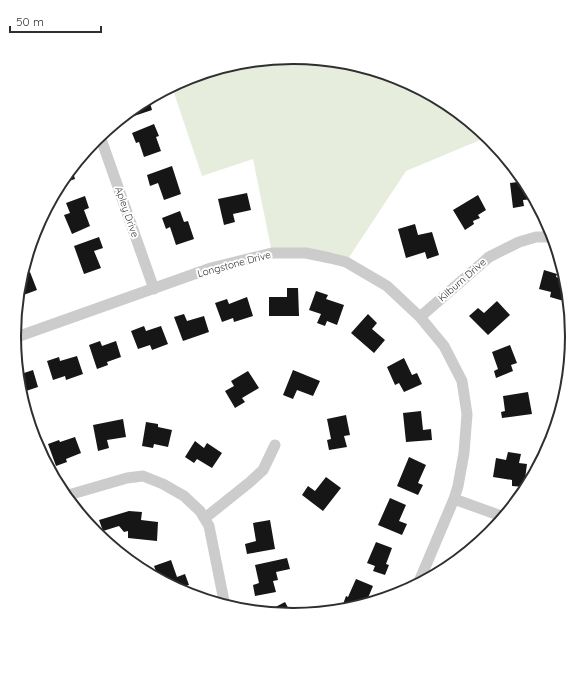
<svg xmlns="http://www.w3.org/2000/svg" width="586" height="673" font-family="Quicksand,sans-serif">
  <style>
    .green { fill: #e6eddd }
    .building { fill: #161616 }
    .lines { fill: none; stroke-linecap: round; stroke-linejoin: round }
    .minor { stroke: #ccc; stroke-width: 11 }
    .labels { text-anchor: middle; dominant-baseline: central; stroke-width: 4; stroke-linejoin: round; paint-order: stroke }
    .street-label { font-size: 10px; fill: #2f2f2f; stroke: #fff }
    .rim { fill: none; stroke: #2f2f2f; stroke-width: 2 }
  </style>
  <rect width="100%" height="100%" fill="#fff"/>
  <path class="green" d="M293 58 348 63 400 79 448 105 488 137 485 138 406 171 346 262 272 253 253 159 202 176 172 87 186 79 239 63Z"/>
  <path class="building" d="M149 99 152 110 134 116 132 110 138 104Z
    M154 124 159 136 156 137 161 151 144 157 139 142 136 143 132 133Z
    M172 166 181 194 164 200 158 183 150 186 147 175Z
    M72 169 75 179 60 184 61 181Z
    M525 181 534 199 523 200 524 206 513 208 510 183Z
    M247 193 251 210 233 214 235 222 224 225 218 199Z
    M478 195 486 210 478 215 480 218 473 221 474 224 465 230 453 210Z
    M85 196 89 208 84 210 90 226 72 234 64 215 70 213 66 203Z
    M180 211 184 222 188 221 194 239 176 245 170 227 166 229 162 218Z
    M415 224 418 235 432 232 439 255 427 259 425 252 406 258 398 229Z
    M99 237 103 248 94 251 101 268 84 274 74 246Z
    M24 267 26 274 30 272 37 290 18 297 19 282Z
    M544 270 557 274 556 277 566 280 568 298 567 302 550 297 551 292 539 289Z
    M287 288H298L299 316H269V297H287Z
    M316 291 328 295 326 299 344 305 337 325 327 321 325 326 317 323 321 314 309 310Z
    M247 297 253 316 234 322 233 318 222 322 215 303 227 299 229 304Z
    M497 301 510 315 488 335 469 316 478 308 484 313Z
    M184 314 187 321 204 316 209 332 183 341 174 317Z
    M368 314 377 323 372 329 385 340 374 353 351 333Z
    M144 326 146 331 161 326 168 344 152 350 150 345 138 349 131 331Z
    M100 341 102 346 116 341 121 357 107 362 108 365 97 369 89 345Z
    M510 345 517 363 511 365 513 371 496 378 494 371 498 369 492 352Z
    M77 356 83 374 66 380 65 376 53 380 47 361 59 357 60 361Z
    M404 358 412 375 417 373 422 384 404 392 399 383 395 385 387 367Z
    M33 370 38 387 23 392 24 394 21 395 19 391 18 375Z
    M293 370 320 381 313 396 297 390 293 399 283 395Z
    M248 371 259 388 242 398 245 402 235 408 225 391 234 386 231 381Z
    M528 392 532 414 502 418 501 412 505 411 503 396Z
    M421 411 423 430 431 429 432 440 406 442 403 413Z
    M346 415 350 435 344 436 347 447 329 450 327 440 331 439 327 419Z
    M123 419 126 437 107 440 109 448 98 451 93 425Z
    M146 422 158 424V427L172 430 168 447 154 444 153 448 142 446Z
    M75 437 81 453 66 459 67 462 56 466 48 444 59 440 60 442Z
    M195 441 204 448 207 443 222 453 212 468 197 459 194 463 185 457Z
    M508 452 521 454 519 463 527 464 524 487 512 486V480L493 477 496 458 506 460Z
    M409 457 426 465 418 483 423 485 418 495 397 486Z
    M326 477 341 488 323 511 302 495 308 486 315 491Z
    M390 498 406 505 399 521 407 524 402 535 378 525Z
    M129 511 142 512 141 520 158 522 157 541 128 538V531L124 532 119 526 103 531 99 520Z
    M270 520 275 549 247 554 245 544 256 541 253 523Z
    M376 542 392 548 386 564 389 565 385 575 373 571 375 566 367 563Z
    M287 558 290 569 276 572 278 580 273 581 276 592 255 596 253 585 259 583 255 565Z
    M171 560 177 577 185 574 189 585 176 589 159 579 154 566Z
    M356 579 373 586 365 605 349 610 342 607 346 596 348 597Z
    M285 602 292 615 264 613Z"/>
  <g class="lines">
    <path class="minor" d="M100 136 154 289
      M420 317 489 257 519 242 536 237H553
      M14 338 211 268 272 253H306L330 258 346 262 387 286 420 317 444 346 462 381 467 414 464 453 458 486 454 499 418 584
      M65 496 127 478 143 476 163 484 184 496 200 511 209 526 225 606
      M454 499 504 517
      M205 518 250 482 263 470 275 445"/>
  </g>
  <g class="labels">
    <g class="street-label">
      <text transform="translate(127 212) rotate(71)">Apley Drive</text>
      <text transform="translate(234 264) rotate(-15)">Longstone Drive</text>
      <text transform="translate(462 280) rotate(-41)">Kilburn Drive</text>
    </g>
  </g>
  <path d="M0 0H586V673H0ZM21 336a272 272 0 1 1 544 0a272 272 0 1 1-544 0Z" fill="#fff" fill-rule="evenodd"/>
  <path class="rim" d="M21 336a272 272 0 1 1 544 0a272 272 0 1 1-544 0Z"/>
  <path d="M10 26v6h91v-6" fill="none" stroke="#2f2f2f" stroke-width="2"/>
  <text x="16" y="26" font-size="12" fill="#2f2f2f" stroke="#ffffff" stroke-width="3" paint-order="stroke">50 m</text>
</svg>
